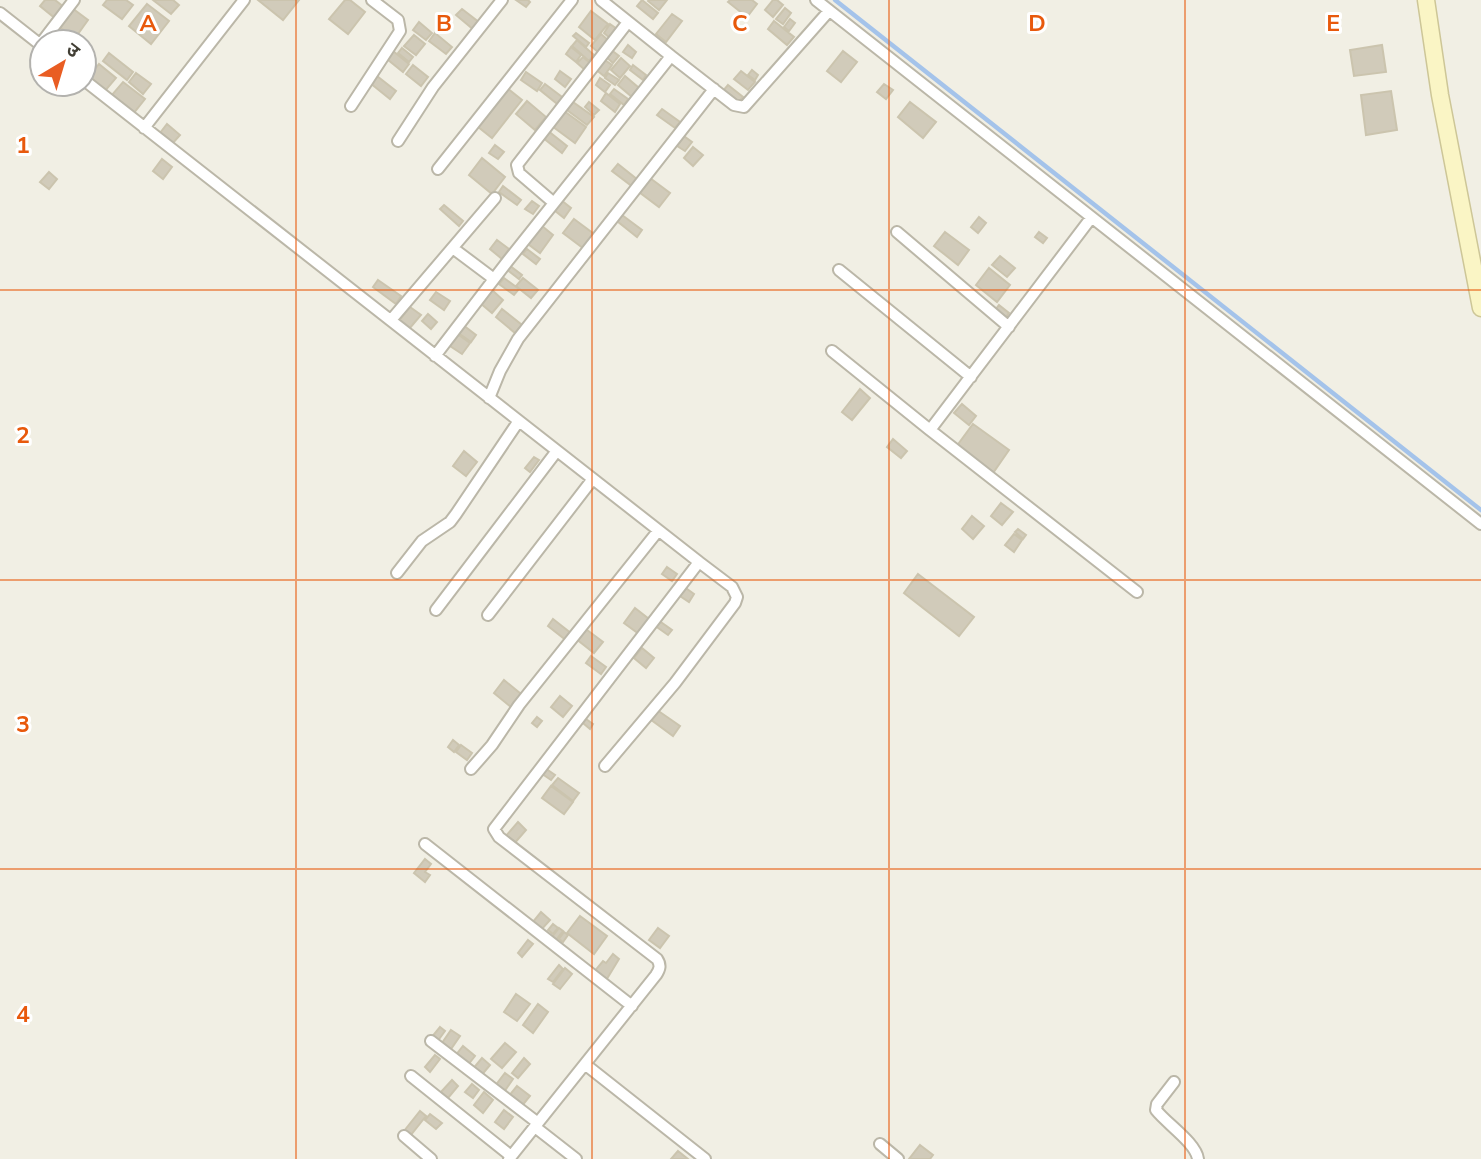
<svg xmlns="http://www.w3.org/2000/svg" width="1481" height="1159" font-family="Mulish,'Noto Sans Devanagari',sans-serif">
  <style>
    .lines { fill: none; stroke-linecap: round; stroke-linejoin: round }
    .stream { stroke: #a4c3ea; stroke-width: 4.5 }
    .building { fill: #d1cbba; stroke: #cbc4ae; stroke-width: 2 }
    .minor-casing { stroke: #bbb7a8; stroke-width: 14 }
    .secondary-casing { stroke: #cdc697; stroke-width: 19 }
    .minor { stroke: #fff; stroke-width: 10 }
    .secondary { stroke: #faf5c5; stroke-width: 16 }
    .grid { fill: none; stroke: #e8590c; stroke-width: 2; stroke-opacity: 0.55 }
    .grid-label { font-size: 23px; text-anchor: middle; font-weight: bold; fill: #e8590c; stroke: #fff; stroke-width: 6; stroke-linejoin: round; paint-order: stroke }
  </style>
  <rect width="100%" height="100%" fill="#f1efe4"/>
  <g class="lines">
    <path class="stream" d="M835 0 1481 510"/>
  </g>
  <path class="building" d="M45 0H55L65 8 56 19 40 6Z
    M107 0H126L133 5 122 19 103 5Z
    M153 0H173L179 5 171 14Z
    M258 0H299L283 20Z
    M345 0H350L365 12 348 34 329 19Z
    M516 0H528L530 2 526 7Z
    M642 0 658 13 653 19 637 6Z
    M649 0H667L659 10 648 1Z
    M730 0H752L757 4 747 17 728 2Z
    M773 0H777L783 5 773 17 765 10Z
    M147 4 169 21 151 44 129 26Z
    M72 8 88 20 75 38 58 26Z
    M785 8 791 13 783 24 776 19Z
    M462 9 480 23 474 30 456 15Z
    M591 11 608 24 595 40 579 27Z
    M672 14 682 21 666 42 656 34Z
    M790 19 795 23 789 31 784 27Z
    M774 21 794 37 787 45 768 29Z
    M419 22 432 33 426 40 413 30Z
    M610 24 617 29 610 38 604 33Z
    M435 33 452 47 446 54 429 41Z
    M576 33 589 43 586 47 573 36Z
    M601 34 608 40 598 52 591 46Z
    M414 35 425 44 416 55 404 46Z
    M577 40 594 55 589 61 572 46Z
    M628 45 636 52 632 58 623 52Z
    M1382 45 1386 72 1354 76 1350 50Z
    M571 47 581 55 576 62 566 54Z
    M402 48 413 57 409 62 398 53Z
    M610 49 619 56 613 63 604 55Z
    M393 51 409 64 403 72 387 59Z
    M843 51 857 62 841 82 827 71Z
    M109 53 133 72 127 80 103 61Z
    M583 57 590 63 585 70 577 63Z
    M602 58 612 65 604 76 594 68Z
    M621 58 630 66 620 78 611 70Z
    M99 64 116 78 105 91 88 78Z
    M413 65 428 77 421 86 406 74Z
    M633 65 646 75 643 80 630 70Z
    M752 70 758 75 755 80 748 75Z
    M560 71 571 79 565 87 555 79Z
    M741 71 755 82 748 90 734 79Z
    M526 72 542 83 537 91 521 80Z
    M136 73 151 84 143 94 129 82Z
    M608 73 619 80 615 85 605 78Z
    M377 76 396 91 390 99 370 83Z
    M625 76 639 88 632 97 618 85Z
    M600 78 610 85 605 92 596 85Z
    M123 82 145 99 133 114 111 96Z
    M545 84 566 100 561 107 540 90Z
    M884 84 893 90 886 99 877 92Z
    M728 85 743 97 737 104 722 92Z
    M507 88 522 100 492 138 477 126Z
    M614 89 628 99 624 105 610 94Z
    M1391 91 1397 130 1366 135 1361 95Z
    M606 93 620 104 615 112 601 101Z
    M527 101 546 117 535 130 516 114Z
    M573 102 594 117 587 125 567 110Z
    M589 102 599 110 594 115 585 107Z
    M910 102 936 122 923 138 898 117Z
    M662 109 680 122 675 128 657 115Z
    M564 111 586 127 575 143 552 126Z
    M167 124 180 135 173 143 160 133Z
    M547 130 567 146 562 153 542 137Z
    M681 134 692 142 685 151 674 144Z
    M495 145 504 152 498 159 489 153Z
    M693 147 703 155 693 166 684 158Z
    M482 158 505 177 492 194 469 175Z
    M162 159 172 167 163 179 153 171Z
    M618 164 638 180 633 187 612 171Z
    M49 172 57 179 49 189 40 182Z
    M650 178 670 193 659 207 639 192Z
    M503 186 521 200 517 205 499 192Z
    M561 200 571 208 564 218 554 210Z
    M532 201 539 206 533 214 525 209Z
    M444 205 463 221 459 226 440 209Z
    M622 215 642 230 637 237 617 221Z
    M979 217 986 223 978 233 971 227Z
    M574 219 594 234 583 248 563 233Z
    M542 226 553 235 540 253 528 244Z
    M945 232 969 250 958 265 934 246Z
    M1039 232 1047 238 1043 243 1035 237Z
    M497 240 509 249 502 259 490 249Z
    M527 249 540 259 536 264 523 254Z
    M1000 256 1015 268 1007 277 992 265Z
    M509 265 522 275 519 279 506 269Z
    M989 268 1010 285 997 302 976 285Z
    M504 278 519 289 514 295 499 284Z
    M523 278 538 290 531 298 516 286Z
    M378 280 401 296 396 304 373 287Z
    M492 290 503 300 492 313 480 303Z
    M436 292 450 301 444 310 430 300Z
    M999 305 1009 313 1003 321 993 313Z
    M410 307 421 315 409 329 399 321Z
    M502 309 522 325 515 333 496 317Z
    M428 314 437 322 431 329 422 321Z
    M463 325 476 335 471 342 457 332Z
    M456 333 470 343 462 354 447 344Z
    M860 389 870 398 852 420 842 412Z
    M962 404 976 416 969 425 954 413Z
    M973 424 1009 450 993 473 956 447Z
    M893 439 907 451 901 458 887 447Z
    M464 451 477 462 466 476 453 466Z
    M534 457 539 460 530 472 525 468Z
    M1001 503 1013 512 1002 525 991 516Z
    M972 516 984 526 973 539 962 529Z
    M1018 529 1026 535 1023 539 1015 532Z
    M1014 534 1022 540 1014 552 1005 545Z
    M667 567 677 574 672 581 662 574Z
    M918 574 974 617 959 636 904 593Z
    M683 586 694 594 689 602 677 594Z
    M635 608 649 619 639 634 624 623Z
    M553 619 572 634 567 641 548 626Z
    M658 620 672 630 668 635 654 625Z
    M583 627 603 642 594 653 575 638Z
    M642 648 654 658 646 668 634 658Z
    M591 656 606 667 601 674 586 663Z
    M504 680 521 694 511 707 494 693Z
    M560 696 572 706 563 717 551 707Z
    M657 710 680 726 673 736 650 719Z
    M537 717 542 721 537 727 532 723Z
    M586 719 593 724 590 729 583 723Z
    M453 740 459 745 454 752 448 747Z
    M461 745 472 753 467 760 456 752Z
    M542 766 555 775 551 780 538 771Z
    M558 778 579 793 573 801 552 785Z
    M551 786 573 802 564 814 542 798Z
    M518 822 526 830 513 845 505 837Z
    M425 859 431 864 425 872 430 875 425 882 414 873Z
    M541 912 550 920 541 930 532 923Z
    M580 916 607 936 594 954 567 933Z
    M553 924 558 928 553 934 548 930Z
    M559 928 563 931 556 940 552 937Z
    M658 928 669 936 660 948 649 940Z
    M564 932 568 935 563 942 559 939Z
    M528 940 533 944 522 957 518 953Z
    M613 954 619 959 605 982 593 973 603 961 606 963Z
    M559 965 563 969 553 982 548 979Z
    M565 968 572 974 560 989 553 984Z
    M516 994 530 1004 517 1021 504 1012Z
    M538 1004 548 1012 533 1033 523 1025Z
    M440 1027 445 1031 437 1042 431 1038Z
    M451 1030 460 1036 451 1049 442 1043Z
    M505 1043 516 1052 502 1068 491 1059Z
    M463 1046 475 1056 467 1066 455 1056Z
    M435 1055 440 1059 430 1072 425 1067Z
    M482 1058 490 1065 480 1077 472 1070Z
    M524 1058 530 1064 518 1078 512 1073Z
    M505 1073 513 1079 504 1092 495 1086Z
    M452 1080 458 1086 448 1098 441 1092Z
    M472 1084 479 1090 473 1098 465 1092Z
    M517 1086 530 1096 521 1107 508 1097Z
    M484 1092 493 1100 483 1113 474 1105Z
    M504 1110 513 1117 504 1129 495 1122Z
    M420 1111 426 1116 410 1136 404 1131Z
    M430 1114 442 1123 436 1129 425 1120Z
    M920 1145 933 1155 930 1159H909Z
    M678 1151 688 1159H671Z"/>
  <g class="lines">
    <g class="minor-casing">
      <path id="minor" d="M816 0 1481 524
        M0 13 42 46
        M42 42 74 0
        M671 56 734 105 744 107 829 11
        M84 80 699 562 494 829 499 837 657 959C661 965 660 969 656 975L509 1159
        M351 106 400 31 398 20 372 0
        M144 128 244 0
        M398 141 433 87 502 0
        M438 169 572 0
        M554 203 519 173 517 165 628 22
        M1091 218 930 430 1137 592
        M897 232 1009 327
        M454 249 494 279
        M839 270 971 377
        M391 320 495 198
        M832 351 930 430
        M435 356 507 262 671 56 601 0
        M489 398 500 371 518 339 714 89
        M397 573 422 541 450 522 456 514 518 422
        M436 610 556 452
        M488 615 592 480
        M605 766 675 683 735 603 737 597 732 587 699 562
        M471 769 492 745 519 705 658 531
        M425 844 632 1006
        M431 1041 538 1123
        M586 1065 705 1159
        M411 1076 511 1156
        M1174 1082 1157 1104 1156 1110C1167 1124 1196 1143 1198 1159
        M535 1127 576 1159
        M404 1136 431 1159
        M880 1144 898 1159"/>
    </g>
    <g class="secondary-casing">
      <path id="secondary" d="M1426 0 1440 95 1481 308"/>
    </g>
    <use href="#minor" class="minor"/>
    <use href="#secondary" class="secondary"/>
  </g>
  <path class="grid" d="M296 0V1159M592 0V1159M889 0V1159M1185 0V1159M0 290H1481M0 580H1481M0 869H1481"/>
  <g class="grid-label">
    <text x="148" y="31">A</text>
    <text x="444" y="31">B</text>
    <text x="740" y="31">C</text>
    <text x="1037" y="31">D</text>
    <text x="1333" y="31">E</text>
    <text x="23" y="153">1</text>
    <text x="23" y="443">2</text>
    <text x="23" y="732">3</text>
    <text x="23" y="1022">4</text>
  </g>
  <g transform="translate(63 63) rotate(38)"><circle r="33" fill="#ffffff" stroke="#b3b2ae" stroke-width="2"/>
  <path d="M0-5L12 26L0 18L-12 26Z" fill="#e95d23"/>
  <text y="-10" font-size="19" font-weight="bold" text-anchor="middle" fill="#423f35">उ</text>
  </g>
</svg>
